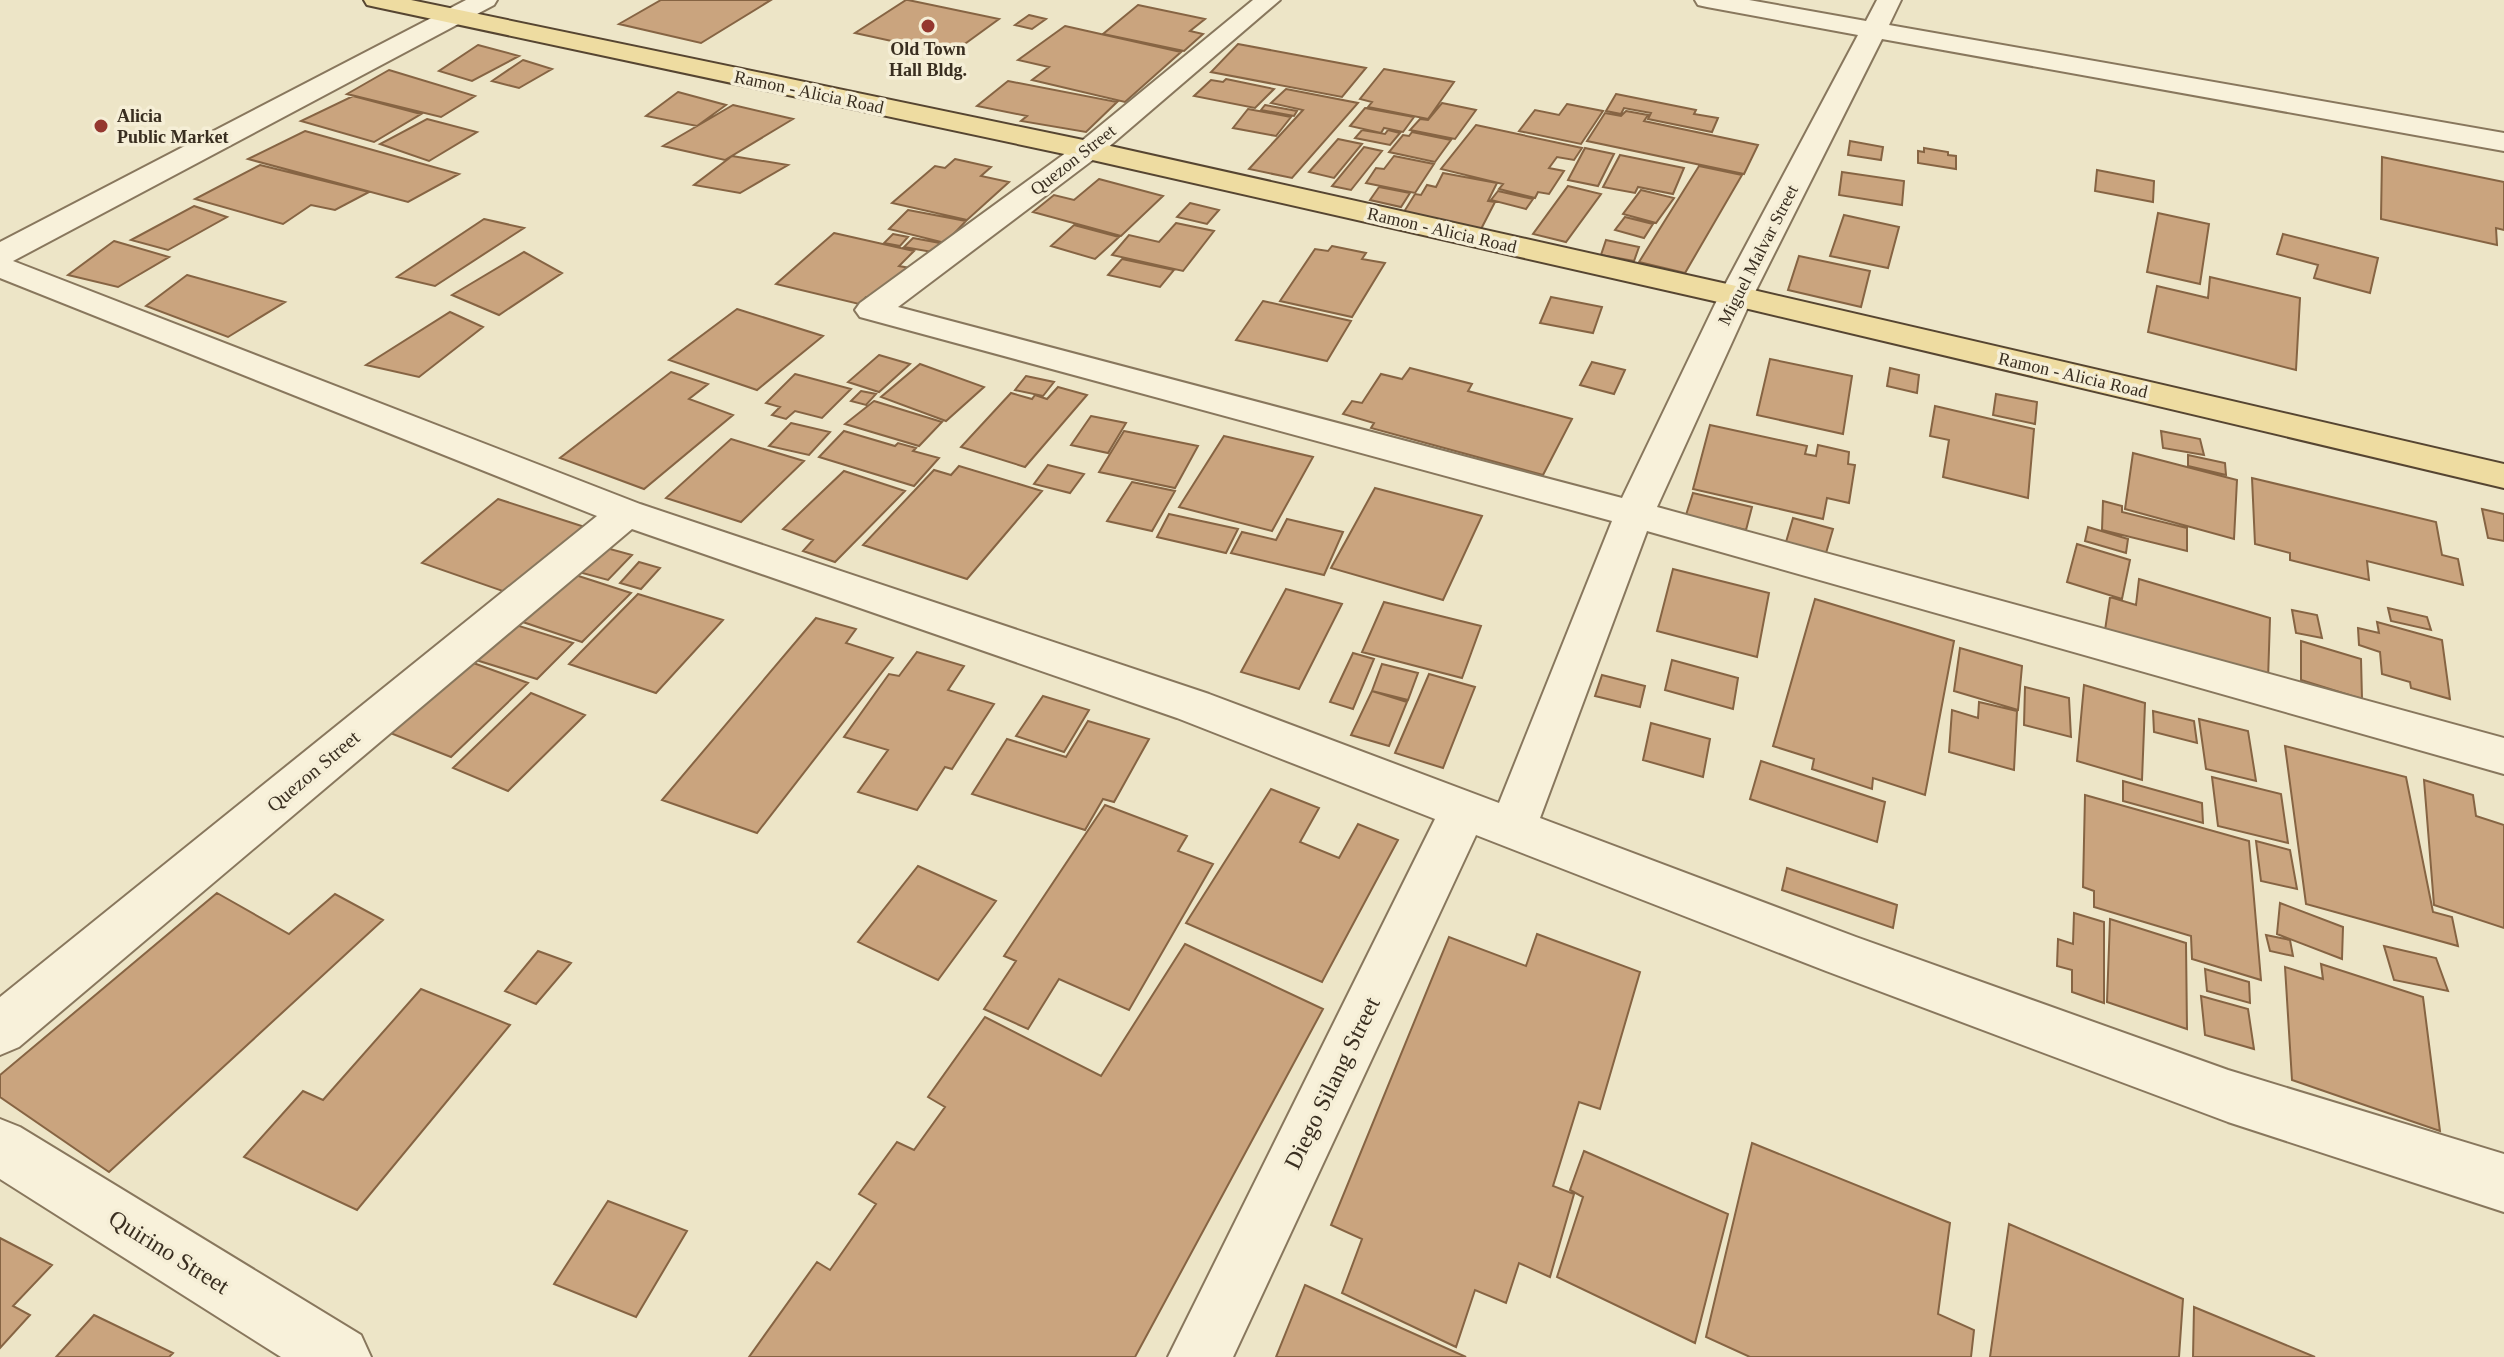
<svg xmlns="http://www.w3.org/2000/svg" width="2504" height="1357" font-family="Georgia,serif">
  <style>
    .building { fill: #caa47e; stroke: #866443; stroke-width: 2 }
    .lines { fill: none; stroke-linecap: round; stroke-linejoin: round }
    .minor-casing { stroke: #88775d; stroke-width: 4 }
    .major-casing { stroke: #564531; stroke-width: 4 }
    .minor { fill: #f8f1da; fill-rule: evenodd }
    .major { fill: #eedca1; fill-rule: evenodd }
    .poi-dot { fill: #95372f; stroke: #f5eed6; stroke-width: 3 }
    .labels { text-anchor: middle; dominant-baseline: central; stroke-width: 7; stroke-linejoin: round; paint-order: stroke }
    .far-poi-label { font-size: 18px; font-weight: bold; fill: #392e20; stroke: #f5eed6 }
    .far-street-label { font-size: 18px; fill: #392e20; stroke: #f5eed6 }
    .street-label { font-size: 20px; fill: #392e20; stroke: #f5eed6 }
    .near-street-label { font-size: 24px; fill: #392e20; stroke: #f5eed6 }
  </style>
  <rect width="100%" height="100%" fill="#ede5c7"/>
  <path class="building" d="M661 0H771L701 43 619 24Z
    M906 0H908L999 19 951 54 855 33Z
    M1138 5 1205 19 1190 31 1203 34 1184 51 1103 34Z
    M1029 15 1046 19 1032 29 1015 25Z
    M1065 26 1181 52 1125 102 1032 80 1049 67 1018 60Z
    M1238 44 1366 68 1342 97 1211 72Z
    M478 45 519 56 472 81 439 71Z
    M523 60 552 69 519 88 492 81Z
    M1384 69 1454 82 1428 119 1368 107 1372 102 1360 99Z
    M389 70 475 96 441 117 347 94Z
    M1226 79 1274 89 1255 108 1194 96 1211 80 1223 82Z
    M1008 81 1117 102 1086 132 1021 121 1027 116 977 106Z
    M1286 89 1358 103 1292 178 1249 169 1303 110 1271 103Z
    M678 92 726 105 697 126 646 116Z
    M1616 94 1696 110 1694 114 1718 118 1712 132 1648 119 1651 113 1624 108 1621 114 1606 111Z
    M353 96 421 114 374 142 301 121Z
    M1442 103 1476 110 1455 139 1410 130 1420 119 1428 120Z
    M1567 104 1603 111 1581 144 1519 131 1535 110 1559 115Z
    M733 105 793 119 725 160 663 146Z
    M1265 105 1297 111 1294 116 1261 110Z
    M1365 108 1414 117 1403 132 1384 128 1381 133 1350 126Z
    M1248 109 1291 117 1276 136 1233 128Z
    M1626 111 1648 115 1644 121 1758 145 1744 174 1587 141 1605 113 1621 116Z
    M427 119 477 132 429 161 380 144Z
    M1476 125 1582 148 1574 160 1557 157 1549 168 1564 171 1549 194 1538 192 1535 198 1499 189 1503 184 1441 169Z
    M1362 130 1385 134 1388 130 1400 133 1390 145 1355 138Z
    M305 131 459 174 408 202 248 159Z
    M1412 132 1451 140 1435 162 1389 152 1403 135 1409 136Z
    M1338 139 1362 144 1334 178 1309 172Z
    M1850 141 1883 147 1881 160 1848 155Z
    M1364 147 1382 151 1351 190 1332 186Z
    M1585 148 1614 154 1598 186 1568 180Z
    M1924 148 1948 152V155L1956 156V169L1918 163V151L1924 152Z
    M1620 155 1684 168 1673 194 1638 187 1635 193 1603 187Z
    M732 156 788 165 740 193 694 185Z
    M1394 156 1434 164 1415 193 1366 183 1376 168 1384 169Z
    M2382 157 2504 182V230L2496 228 2497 245 2381 219Z
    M955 159 991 167 981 176 1009 182 967 220 892 203 935 166 945 168Z
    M260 165 369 192 335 210 311 205 283 224 195 199Z
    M1699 166 1742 175 1685 273 1639 262Z
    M2097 170 2154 181 2153 202 2095 191Z
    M1842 172 1904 181 1902 205 1839 195Z
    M1443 173 1497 183 1488 201 1495 202 1480 231 1402 215 1415 194 1421 195 1427 185 1436 187Z
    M1099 179 1163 196 1121 236 1033 212 1054 195 1074 200Z
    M1568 186 1601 194 1566 242 1533 234Z
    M1379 187 1410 193 1401 207 1370 200Z
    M1641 190 1674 198 1656 223 1623 214Z
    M1498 191 1533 199 1526 209 1491 200Z
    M1190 203 1219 210 1207 224 1177 217Z
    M194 206 227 217 168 250 131 240Z
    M908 210 966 221 945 243 889 229Z
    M2158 213 2209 224 2200 284 2147 272Z
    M1844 215 1899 227 1888 268 1830 256Z
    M1625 217 1653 224 1644 238 1615 230Z
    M484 219 524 228 435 286 397 277Z
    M1176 223 1214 231 1183 271 1112 255 1129 235 1159 242Z
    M1074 225 1119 237 1095 259 1051 246Z
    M834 233 914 251 899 266 910 268 878 299 866 297 859 304 776 284Z
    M893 234 908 237 900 246 884 243Z
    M2283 234 2378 258 2370 293 2314 278 2318 265 2277 254Z
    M913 238 940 243 932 252 904 247Z
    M1606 240 1639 247 1634 261 1601 255Z
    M114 241 169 257 118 287 68 275Z
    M1332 246 1366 253 1362 259 1385 263 1352 317 1280 301 1315 249 1328 251Z
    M524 252 562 273 499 315 452 295Z
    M1799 256 1870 271 1861 307 1788 290Z
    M1122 259 1174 270 1160 287 1108 275Z
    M187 275 285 302 228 337 146 306Z
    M2210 277 2300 298 2296 370 2148 332 2157 286 2208 298Z
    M1551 297 1602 307 1593 333 1540 323Z
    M1263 301 1351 321 1327 361 1236 340Z
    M737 309 823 336 757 390 669 360Z
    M450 312 483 327 419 377 366 365Z
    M879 355 910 364 879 392 848 382Z
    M1770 359 1852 376 1843 434 1757 415Z
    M1592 362 1625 370 1614 394 1580 385Z
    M920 364 984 387 946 421 881 397Z
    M1410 368 1472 384 1468 391 1572 419 1543 475 1371 428 1374 423 1343 414 1352 401 1362 403 1381 374 1402 379Z
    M1890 368 1919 375 1917 393 1887 386Z
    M671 372 708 384 689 399 733 415 644 489 560 458Z
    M795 374 851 389 822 418 795 411 786 419 772 415 780 407 766 403Z
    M1026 376 1054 382 1043 396 1015 390Z
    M1058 387 1087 395 1025 467 961 447 1011 393 1032 399 1035 395 1047 399Z
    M861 391 876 394 866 405 851 401Z
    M1996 394 2037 402 2035 424 1993 415Z
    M874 401 942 422 919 446 845 424Z
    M1935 406 2034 429 2028 498 1943 477 1949 440 1930 436Z
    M1091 416 1126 423 1108 453 1071 445Z
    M791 423 830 432 809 455 769 446Z
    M1710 425 1807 446 1805 454 1816 456 1818 445 1849 452 1848 464 1855 465 1849 503 1827 498 1823 519 1693 489Z
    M844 431 895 446 898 443 916 448 913 451 939 458 914 486 819 457Z
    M1124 431 1198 446 1175 488 1099 472Z
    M2161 431 2200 439 2204 455 2163 448Z
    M1224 436 1313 457 1272 531 1179 507Z
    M731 439 804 461 741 522 666 498Z
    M2133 453 2237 480 2234 539 2125 509Z
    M2188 455 2225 463 2226 475 2188 466Z
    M1048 465 1084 474 1070 493 1034 484Z
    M959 466 1042 491 967 579 863 545 934 470 951 475Z
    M844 471 905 491 835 562 803 551 813 540 783 529Z
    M2252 478 2436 522 2442 555 2458 559 2463 585 2367 561 2369 580 2290 560V553L2255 544Z
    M1132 482 1175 491 1152 531 1107 521Z
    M1375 488 1482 516 1443 600 1331 568Z
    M1693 493 1752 507 1746 530 1686 515Z
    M498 499 594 530 520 597 422 563Z
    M2103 501 2122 506V512L2187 528V551L2102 530Z
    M2482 509 2504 514V541L2488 538Z
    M1169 514 1238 529 1226 553 1157 537Z
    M1793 518 1833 529 1826 553 1786 542Z
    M1287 519 1343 532 1324 575 1231 553 1242 532 1276 540Z
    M2088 527 2128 539 2126 553 2085 541Z
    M2077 544 2130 560 2122 599 2067 582Z
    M599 546 632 555 608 580 575 571Z
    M639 562 660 568 641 589 620 583Z
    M1673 569 1769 593 1757 657 1657 631Z
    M563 571 631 593 582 642 511 618Z
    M2139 579 2270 618 2268 680 2105 630 2110 597 2136 605Z
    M1286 589 1342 604 1299 689 1241 672Z
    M638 594 723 620 656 693 569 664Z
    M1815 599 1954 641 1925 795 1873 778 1872 789 1812 769 1814 759 1773 746Z
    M1384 602 1481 626 1462 678 1362 652Z
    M2388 608 2427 617 2431 630 2391 621Z
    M2292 610 2317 615 2322 638 2296 633Z
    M816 618 856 629 846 643 893 658 757 833 662 800Z
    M503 621 573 643 537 679 460 655Z
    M2377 622 2442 640 2450 699 2411 688 2410 682 2382 674 2380 652 2359 645 2358 628 2379 633Z
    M2301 641 2361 659 2362 699 2301 680Z
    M1960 648 2022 666 2018 710 1954 691Z
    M917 652 964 666 948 690 994 704 952 769 945 767 917 810 858 792 888 750 844 737 889 674 899 676Z
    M1353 653 1374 659 1353 709 1330 702Z
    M457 657 528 683 451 757 375 727Z
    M1672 660 1738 678 1733 709 1665 690Z
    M1382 664 1418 673 1408 700 1372 691Z
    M1429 674 1475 687 1443 768 1395 753Z
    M1602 675 1645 686 1640 707 1595 696Z
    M2084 685 2145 703 2142 780 2077 761Z
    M2025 687 2069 698 2071 737 2024 725Z
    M1372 691 1407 702 1389 746 1351 735Z
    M531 693 585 715 508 791 453 768Z
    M1043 696 1089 710 1064 752 1016 736Z
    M1979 702 2017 711 2014 770 1949 752 1952 710 1978 718Z
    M2153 711 2194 721 2197 743 2154 732Z
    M2199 719 2248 731 2256 781 2206 769Z
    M1088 721 1149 739 1114 802 1103 799 1085 830 972 794 1007 739 1066 757Z
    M1651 723 1710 739 1703 777 1643 760Z
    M2285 746 2406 777 2433 912 2452 917 2458 946 2306 904Z
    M1761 761 1885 802 1877 842 1750 799Z
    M2212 777 2281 794 2288 843 2218 826Z
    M2424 780 2473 795 2476 816 2504 825V928L2434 905Z
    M2123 781 2202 803 2203 823 2123 801Z
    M1271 789 1319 808 1300 842 1339 858 1358 824 1398 840 1322 982 1186 923Z
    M2085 795 2249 841 2261 980 2192 959 2191 936 2094 907V891L2083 887Z
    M1105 805 1187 836 1178 851 1213 864 1129 1010 1059 979 1028 1029 984 1009 1016 961 1004 956Z
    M2256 841 2290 850 2297 889 2261 881Z
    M918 866 996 901 938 980 858 942Z
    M1787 868 1897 905 1893 928 1782 890Z
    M217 893 289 934 335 894 383 920 109 1172 0 1097V1075Z
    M2280 903 2343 927 2342 959 2277 934Z
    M2074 913 2104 922V1003L2072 992V970L2057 966 2058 939 2073 944Z
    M2110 919 2186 943 2187 1029 2107 1002Z
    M1537 934 1640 972 1600 1109 1579 1102 1553 1186 1574 1194 1550 1277 1519 1263 1506 1303 1475 1290 1456 1347 1342 1293 1362 1239 1331 1225 1449 937 1526 966Z
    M2266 935 2290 940 2293 956 2270 951Z
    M1185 944 1323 1009 1135 1357H749L817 1262 830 1270 876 1204 859 1194 897 1142 914 1150 945 1107 928 1097 985 1017 1101 1076Z
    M2384 946 2436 958 2448 991 2394 980Z
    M538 951 571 963 536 1004 505 991Z
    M2321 964 2423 997 2440 1131 2292 1080 2285 967 2323 979Z
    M2205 969 2249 982 2250 1003 2207 991Z
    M421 989 510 1025 357 1210 244 1157 303 1091 323 1100Z
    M2201 996 2248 1009 2254 1049 2205 1035Z
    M1752 1143 1950 1223 1938 1314 1974 1330 1971 1357H1750L1706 1337Z
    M1584 1151 1728 1214 1695 1343 1557 1277 1583 1197 1570 1190Z
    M608 1201 687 1231 636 1317 554 1284Z
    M2009 1224 2183 1299 2179 1357H1990Z
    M0 1238 52 1265 13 1306 30 1315 0 1348Z
    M1305 1285 1466 1357H1276Z
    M2194 1307 2315 1357H2193Z
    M94 1315 173 1353 169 1357H56Z"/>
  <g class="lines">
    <g class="minor-casing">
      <path id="minor" d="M466 0H497L494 5 13 261 640 504 1209 694 1499 803 1612 521 860 317 855 310 860 303 1078 144 1253 0H1280L1098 156 898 307 1622 498 1719 296 1858 35 1707 7 1698 5 1695 0H1749L1866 21 1877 0H1901L1889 25 2504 133V151L1882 39 1753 296 1657 507 2504 738V774L1647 531 1540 818 1856 937 2228 1070 2504 1154V1212L2228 1122 1826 971 1476 835 1233 1357H1168L1435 819 1177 718 632 529 19 1047 0 1055V997L597 516 0 278V242Z
        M0 1119 20 1127 361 1335 371 1357H281L0 1179Z"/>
    </g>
    <g class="major-casing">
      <path id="major" d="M364 0H411L1088 141 1736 286 2504 464V488L1736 306 1088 159 376 7 367 5Z"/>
    </g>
    <use href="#minor" class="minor"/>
    <use href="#major" class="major"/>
  </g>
  <g class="poi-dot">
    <circle cx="928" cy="26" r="8"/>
    <circle cx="101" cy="126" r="8"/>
  </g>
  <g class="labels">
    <g class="far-poi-label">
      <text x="928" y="49">Old Town<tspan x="928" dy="21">Hall Bldg.</tspan></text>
      <text x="117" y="116" text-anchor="start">Alicia<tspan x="117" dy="21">Public Market</tspan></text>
    </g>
    <g class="far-street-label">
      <text transform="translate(809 92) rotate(12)">Ramon - Alicia Road</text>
      <text transform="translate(1073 160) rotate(-38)">Quezon Street</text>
      <text transform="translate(1442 230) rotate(13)">Ramon - Alicia Road</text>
      <text transform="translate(1758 255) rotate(-63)">Miguel Malvar Street</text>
      <text transform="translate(2073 375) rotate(13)">Ramon - Alicia Road</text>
    </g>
    <g class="street-label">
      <text transform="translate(313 771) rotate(-40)">Quezon Street</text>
    </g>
    <g class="near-street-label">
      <text transform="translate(1332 1083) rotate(-64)">Diego Silang Street</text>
      <text transform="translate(169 1252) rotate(32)">Quirino Street</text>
    </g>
  </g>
</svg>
